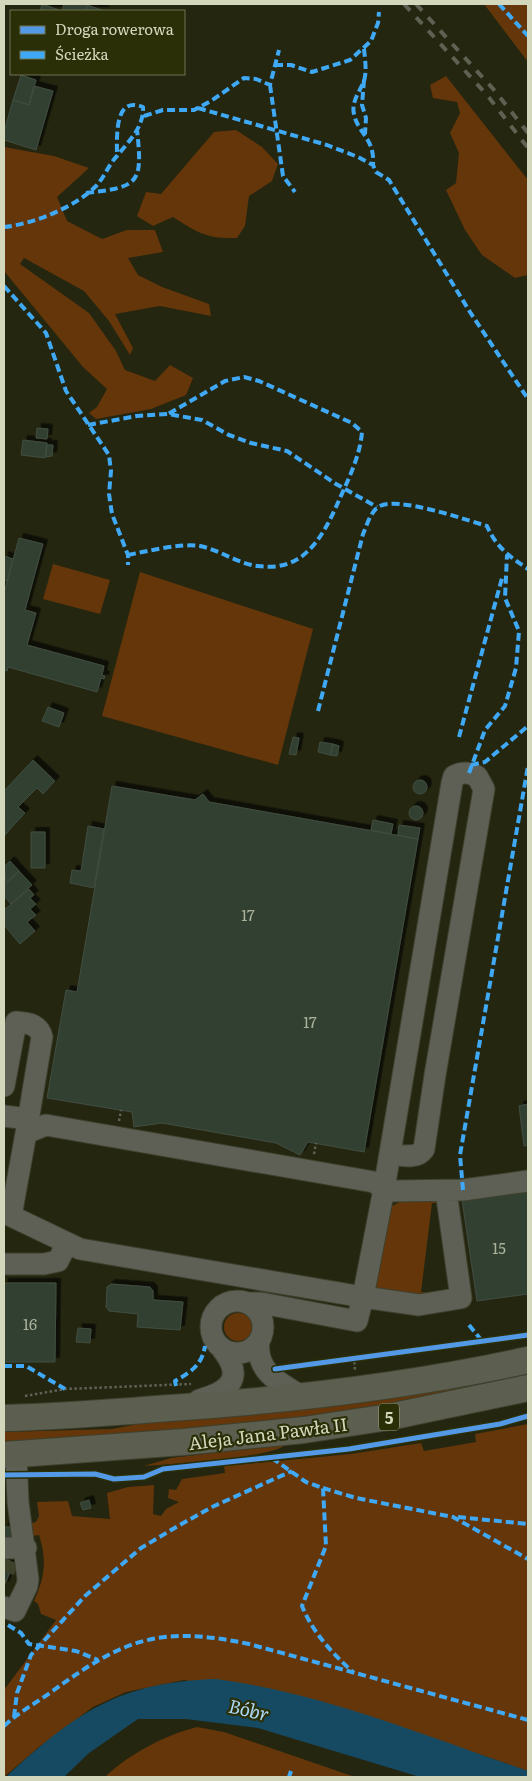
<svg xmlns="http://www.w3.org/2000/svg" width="532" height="1781" font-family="Literata,serif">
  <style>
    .green { fill: #64360a }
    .water { fill: #164a62 }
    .building { fill: #324033; stroke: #414d41; filter: url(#shadow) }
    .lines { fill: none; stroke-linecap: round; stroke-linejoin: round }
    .minor-tunnel { stroke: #3e412a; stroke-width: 21; stroke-dasharray: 21 11; stroke-linecap: butt }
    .minor-casing { stroke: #3e412d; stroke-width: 23 }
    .major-casing { stroke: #3e412d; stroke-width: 28 }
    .path { stroke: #606257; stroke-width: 2.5; stroke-dasharray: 2.5 2.5; stroke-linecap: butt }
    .minor { stroke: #5e6056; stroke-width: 21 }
    .major { stroke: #5c5f50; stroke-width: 26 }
    .rail { stroke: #5f6153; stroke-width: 4; stroke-dasharray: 9 9; stroke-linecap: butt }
    .quiet { stroke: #3fa9f5; stroke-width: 4; stroke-dasharray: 8 4; stroke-linecap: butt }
    .cycleway-casing { stroke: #2b2f07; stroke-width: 8 }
    .cycleway { stroke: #5399e6; stroke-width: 5 }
    .labels { text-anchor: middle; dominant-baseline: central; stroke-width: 4.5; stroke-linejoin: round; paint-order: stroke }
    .number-label { font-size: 15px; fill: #abb29a }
    .shield { fill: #2b2f07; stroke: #a1a586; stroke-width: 1 }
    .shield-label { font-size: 16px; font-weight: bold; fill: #d3d8bd }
    .street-label { font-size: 18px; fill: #d3d8bd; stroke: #2b2f07 }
    .water-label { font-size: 19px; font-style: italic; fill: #aad8f3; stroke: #2b2f07 }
  </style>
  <defs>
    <filter id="shadow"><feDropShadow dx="4.5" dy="-4.5" stdDeviation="0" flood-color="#0009"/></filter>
  </defs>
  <rect width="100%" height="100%" fill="#242610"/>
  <path class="green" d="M484 4H528V62Z
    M446 76 528 180V275L515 278 482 255 465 230 446 190 456 183 459 153 450 133 460 113 457 102 433 98 430 85Z
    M236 130 262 147 278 164 272 181 249 196 245 226 237 238C207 239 198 233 173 217L153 226 137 216 146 192 161 194 214 132Z
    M4 147 54 156 89 168 57 197 67 221 102 239 127 230H155L163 252 128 258 138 275 162 287 209 304 211 316 160 306 115 314 133 348 130 355 109 321 84 291 24 258 20 264 89 313 116 351 125 370 155 381 170 365 193 378 186 395 151 409 96 419 89 413 97 407 107 389 83 367 4 271Z
    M53 564 110 580 100 614 43 599Z
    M140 572 313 629 278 765 102 716Z
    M437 1198 441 1203H432L421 1292 431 1293 428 1297 375 1289 392 1206 402 1201Z
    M224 1327a14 14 0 1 1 28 0a14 14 0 1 1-28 0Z
    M522 1372 523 1378 355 1415 4 1444V1432L112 1429 169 1418Z
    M528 1424V1771L387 1723 184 1680 126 1692 93 1707 39 1747 4 1777V1690L56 1620 41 1614 38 1604 34 1601C45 1577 47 1560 39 1535L32 1536 31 1523 36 1522 39 1516 37 1502 68 1501 72 1516 110 1519 107 1493 128 1487 154 1485 153 1514 161 1516 166 1509 179 1502 168 1498 169 1489 176 1490 182 1479 225 1473 224 1466 351 1454 421 1443 424 1451 476 1442 475 1434Z
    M286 1444C279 1457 165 1465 144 1466L171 1458Z
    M197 1727 224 1732 355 1777H105C129 1754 165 1735 197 1727Z"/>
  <path class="water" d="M216 1679C323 1693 426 1736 528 1771V1777H420L258 1728 186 1719H138L89 1753 64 1777H6C75 1713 119 1682 216 1679Z"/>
  <path class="building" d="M42 4 62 11H40Z
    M64 4H84L87 5 85 11H62Z
    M87 5 105 11H85Z
    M21 75 36 80 29 105 13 100Z
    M34 86 53 91 36 150 4 140V132L13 100 29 105Z
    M37 428 48 429 47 439 36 438Z
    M23 440 47 443 45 458 21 455Z
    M47 445H53L52 456 46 457Z
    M19 538 43 544 25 610 36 613 27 645 104 666 102 675 105 676 104 679 101 678 97 692 8 667 7 671 4 670V593Z
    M4 556 13 559 7 581 4 580Z
    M48 707 64 713 59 727 42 721Z
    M293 737 299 738 296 755 289 754Z
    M320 742 333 744 330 755 318 752Z
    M333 744 339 746 337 756 330 755Z
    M33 760 55 781 43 794 37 788 18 807 25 813 5 835 4 791Z
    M413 787a7 7 0 1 1 14 0a7 7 0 1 1-14 0Z
    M112 786 195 800 203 794 209 802 418 839 364 1152 308 1142 300 1155 276 1143 162 1123 134 1127 132 1112 47 1098 66 990 77 992Z
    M409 813a7 7 0 1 1 14 0a7 7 0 1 1-14 0Z
    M373 820 393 824 391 834 371 830Z
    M399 825 420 828 418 839 398 835Z
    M88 826 104 829 94 888 70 883 72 870 81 871Z
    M31 832H45V868H31Z
    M10 861 19 871 6 883 4 867Z
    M19 871 32 885 11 904 4 896V885Z
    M29 889 34 895 30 898 36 904 30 909 36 915 27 922 35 931 20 944 4 925V910Z
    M528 1104V1145L524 1146 519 1106Z
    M528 1191V1294L477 1301 462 1200Z
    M4 1283H56L55 1362H4Z
    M111 1284 150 1287 153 1291V1300L183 1302 180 1330 137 1327 138 1314 109 1311 106 1307 107 1287Z
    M78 1328 91 1329 90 1343 76 1342Z
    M89 1500 91 1508 83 1510 80 1503Z
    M4 1527H17V1545L4 1544Z
    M4 1558 14 1563 4 1586Z"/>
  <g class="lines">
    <path class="minor-tunnel" d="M4 1571 9 1560"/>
    <g class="minor-casing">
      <path id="minor" d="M4 1086 16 1022C28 1023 39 1024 42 1037L26 1133
        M4 1116 28 1119
        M390 1154C401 1155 417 1160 424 1149L435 1075 484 789 477 776C469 773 463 771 454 776L452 783 384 1189 363 1297 80 1249 11 1216 26 1133 46 1125 374 1182 384 1189 394 1191 463 1190 528 1181
        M4 1264H44L58 1261 67 1243
        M211 1327a26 26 0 1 1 52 0a26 26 0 1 1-52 0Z
        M248 1303H261L357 1321 363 1297 419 1305 461 1298 446 1191
        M259 1341C255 1372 280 1383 303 1397
        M199 1400C228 1392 246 1379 222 1349
        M4 1548H26
        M4 1607 15 1611 27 1586 28 1579 18 1502 16 1455"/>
    </g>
    <g class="major-casing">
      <path id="major" d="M4 1418C54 1417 105 1413 156 1409 280 1401 406 1387 528 1360
        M4 1455 184 1442 304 1430 389 1417 528 1388"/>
    </g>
    <path class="path" d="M119 1121 121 1110
      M314 1154 316 1143
      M354 1357 355 1371
      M25 1396 65 1389 191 1384"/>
    <use href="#minor" class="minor"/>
    <use href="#major" class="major"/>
    <path class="rail" d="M404 4 487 95 528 148
      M416 4 495 91 528 133"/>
    <path class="quiet" d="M499 4 528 36
      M364 49C365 59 367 71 364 81 360 91 351 102 354 114 358 134 375 138 373 165
      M275 65H291L312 72 350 60 371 41 378 23 379 12
      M364 80 362 105 366 118 365 134
      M270 85 283 176 295 192
      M198 108 327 145 358 157 373 165 376 172 389 180 470 312 528 399
      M144 116 163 110H194L211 101 244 78 256 79 270 85 279 50
      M86 193C139 187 143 184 137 130
      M4 227C33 224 76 207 97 185 105 176 109 164 117 156 129 141 144 127 143 107 114 95 117 137 117 156
      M4 286 46 333 66 391 109 455 111 471 109 494 112 514 128 555V565
      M88 425 137 416 168 414 202 420 229 435 251 443 287 451 336 484 377 507
      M128 555C148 551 180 543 200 546 220 550 238 564 258 566 301 572 320 542 336 507 346 484 360 458 362 432L352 423 259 381 244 377 225 381 168 414
      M318 711 363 534C367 525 370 513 378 507 396 495 466 520 487 526 496 547 510 557 528 569
      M459 737 502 578
      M471 765 485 762 528 726
      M469 773 485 730 505 706 516 668 519 631 505 598 507 555
      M463 1190 460 1155 528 766
      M469 1325 482 1341
      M4 1366H26L65 1389
      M176 1386 175 1381C191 1372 202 1365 205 1346
      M527 1400H528
      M272 1458 306 1482 323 1488 326 1546 302 1606C313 1633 332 1653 354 1673
      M323 1488 356 1498 453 1517 528 1559
      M458 1517 528 1524
      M8 1625 21 1633 29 1644 76 1651 98 1660
      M14 1717 17 1693 31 1655 85 1596 141 1548 178 1526 212 1507 292 1471
      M4 1726C18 1713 34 1704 50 1693 123 1639 159 1625 249 1644L528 1720
      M289 1777 291 1771"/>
    <g class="cycleway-casing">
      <path id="cycleway" d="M275 1369 528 1335
        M4 1475 95 1474 114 1479 144 1477 163 1469 349 1449 500 1424 528 1416"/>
    </g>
    <use href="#cycleway" class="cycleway"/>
  </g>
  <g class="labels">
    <g class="number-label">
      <text x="248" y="914">17</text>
      <text x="310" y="1021">17</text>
      <text x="499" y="1247">15</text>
      <text x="30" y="1323">16</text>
    </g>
    <rect class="shield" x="379" y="1403.5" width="20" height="27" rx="4"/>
    <g class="shield-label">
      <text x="389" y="1417">5</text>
    </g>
    <g class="street-label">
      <text transform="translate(268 1433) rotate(-7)">Aleja Jana Pawła II</text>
    </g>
    <g class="water-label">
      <text transform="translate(249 1709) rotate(13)">Bóbr</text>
    </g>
  </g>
  <rect width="532" height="1781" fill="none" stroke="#d3d8bd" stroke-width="10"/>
  <rect x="10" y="10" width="175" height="65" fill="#2b2f07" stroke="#6e7350"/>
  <rect x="20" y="26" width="25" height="8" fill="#5399e6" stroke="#6e7350"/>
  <text x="55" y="35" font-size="15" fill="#d3d8bd">Droga rowerowa</text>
  <rect x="20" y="51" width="25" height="8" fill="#3fa9f5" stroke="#6e7350"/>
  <text x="55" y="60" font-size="15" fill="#d3d8bd">Ścieżka</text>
</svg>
